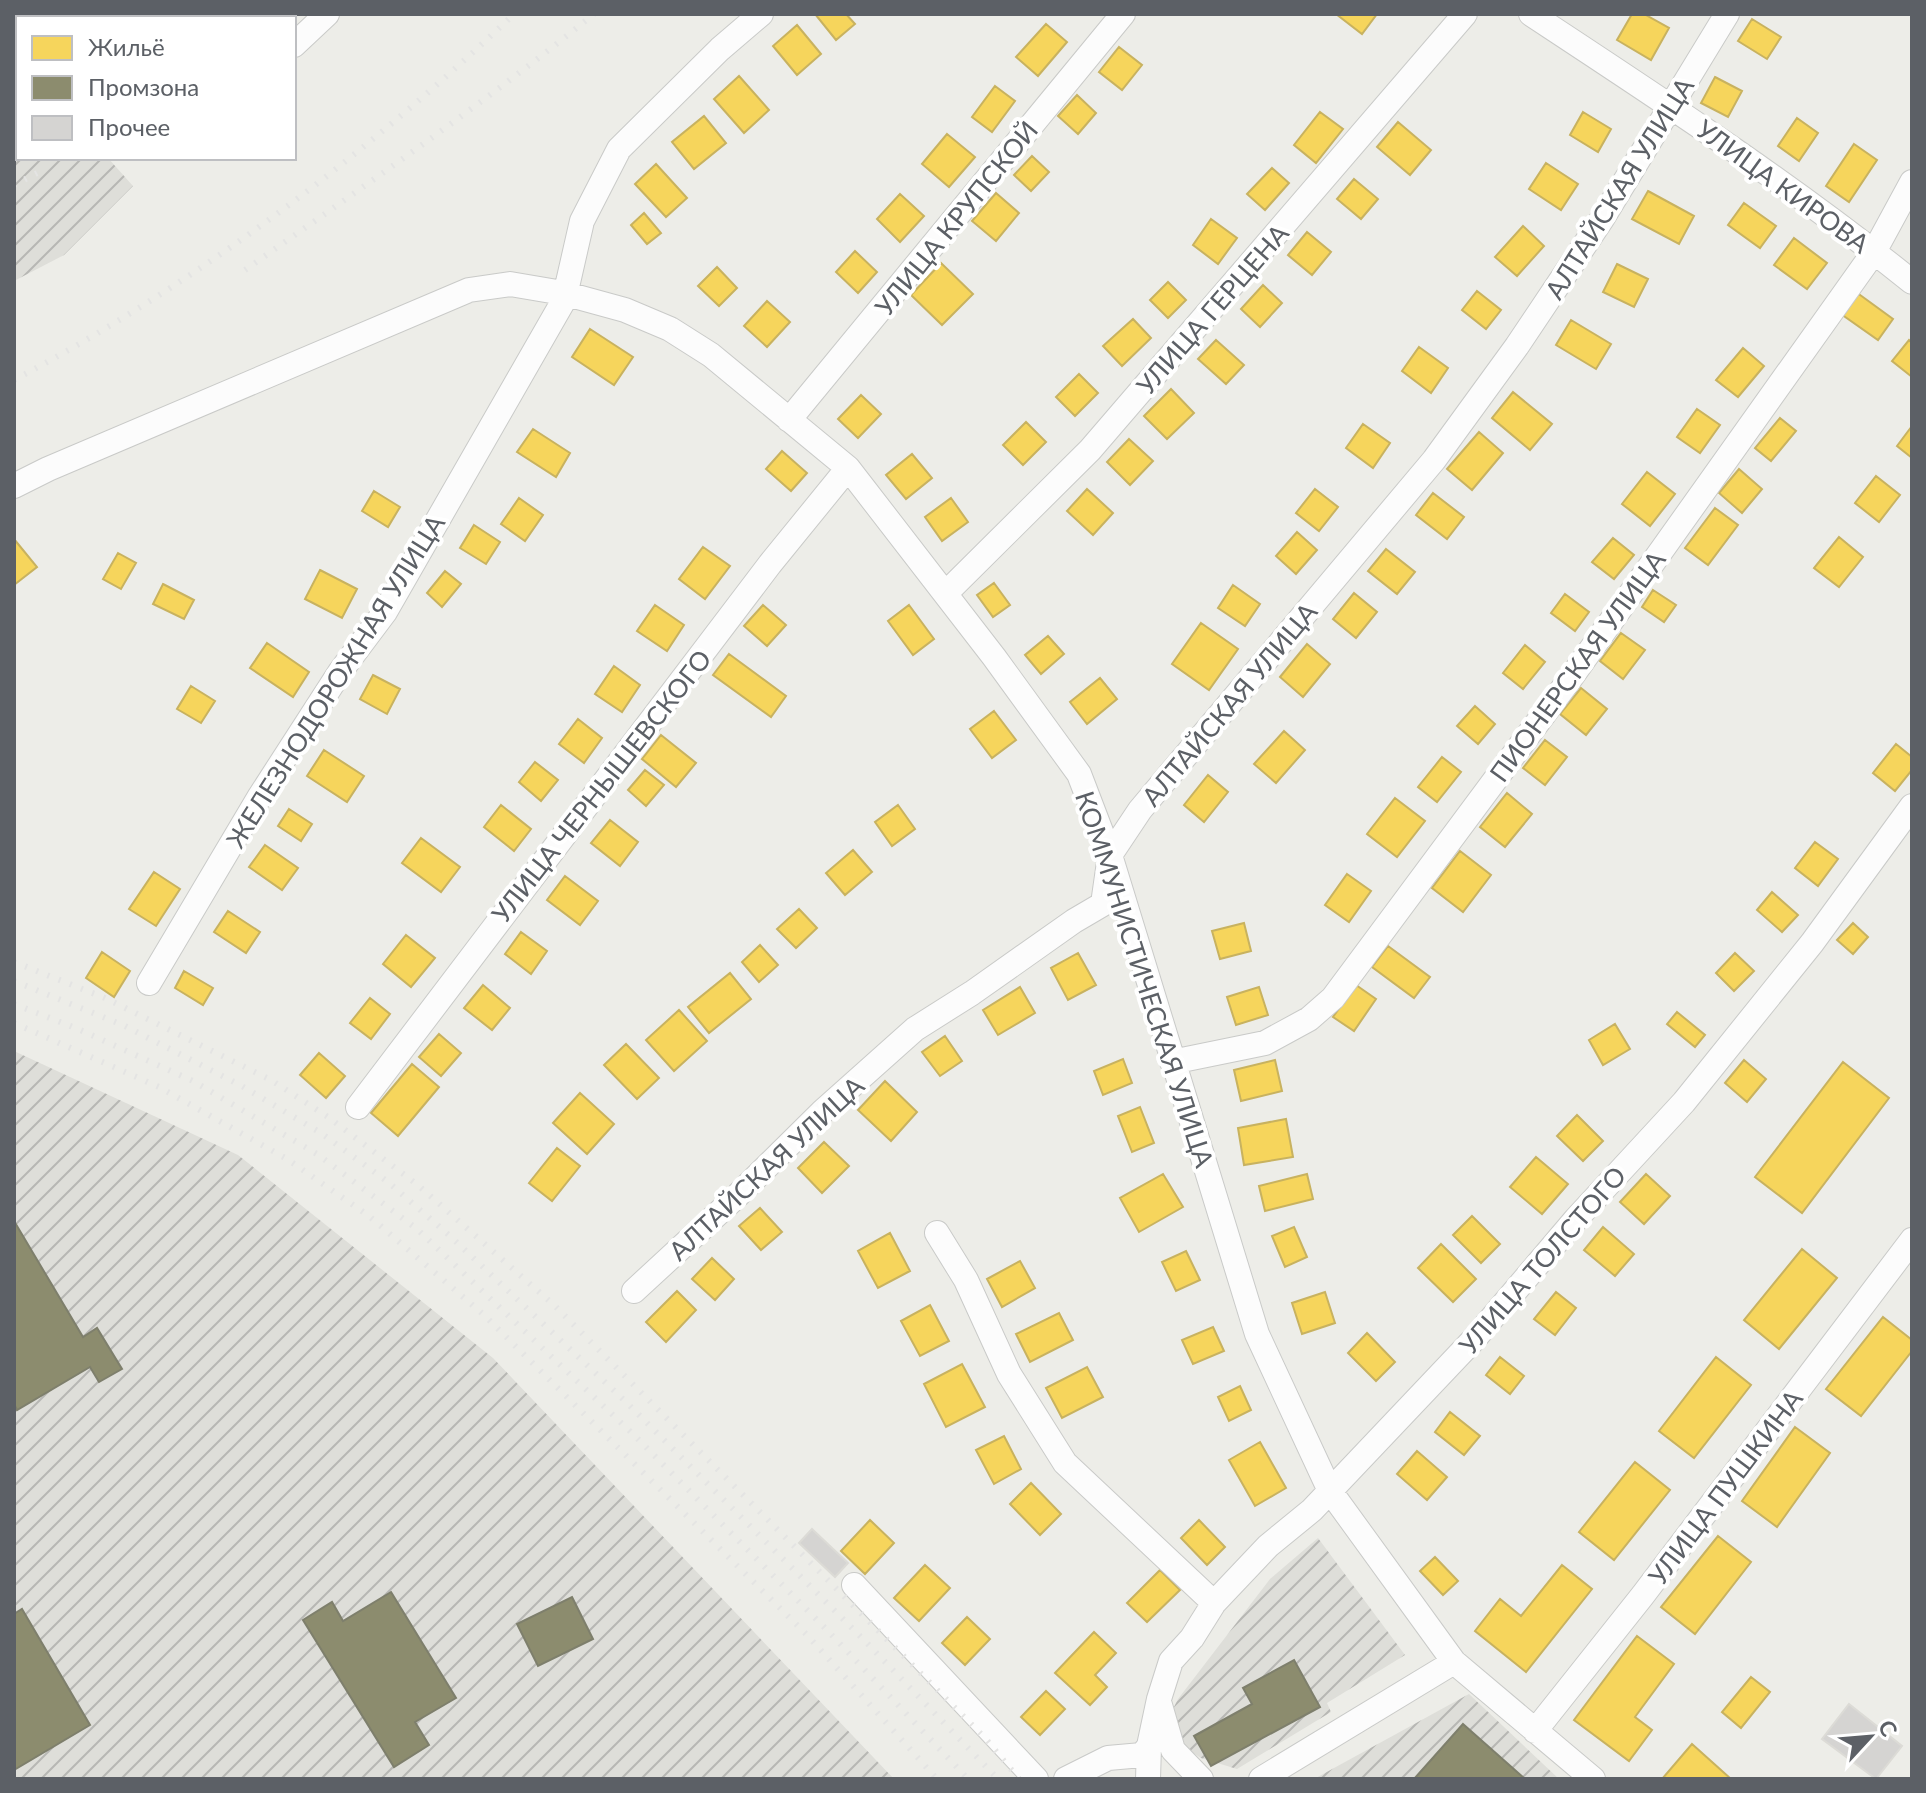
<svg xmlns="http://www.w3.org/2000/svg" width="1926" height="1793" font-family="Lato,sans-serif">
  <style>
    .industrial { fill: url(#industrial-furrows) }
    .homes { fill: #f6d55c; stroke: #c8b25f; stroke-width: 2 }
    .industry { fill: #8c8c6e; stroke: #7e7f6c; stroke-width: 2 }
    .building { fill: #d5d4d2; stroke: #dcdbd6; stroke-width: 2 }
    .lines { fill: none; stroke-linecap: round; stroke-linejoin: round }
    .minor-casing { stroke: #c9cac8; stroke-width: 26 }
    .minor { stroke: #fcfcfc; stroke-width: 24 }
    .rail { stroke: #e4e4e3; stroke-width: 6; stroke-dasharray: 2 10; stroke-linecap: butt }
    .labels { text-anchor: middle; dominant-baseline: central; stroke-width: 8; stroke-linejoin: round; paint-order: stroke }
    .street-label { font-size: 26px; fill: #5c6066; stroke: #fff }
  </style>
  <defs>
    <pattern id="industrial-furrows" width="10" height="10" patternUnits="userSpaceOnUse" patternTransform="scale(2)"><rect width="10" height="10" fill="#deded9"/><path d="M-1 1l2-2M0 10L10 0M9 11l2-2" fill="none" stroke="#b7b7b4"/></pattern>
  </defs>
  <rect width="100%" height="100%" fill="#edede8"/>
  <path class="industrial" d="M14 56 18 60V158H108L133 186 64 255 14 281Z
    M14 1051 238 1155 493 1358 894 1779H14Z
    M1318 1538 1405 1655 1327 1703 1331 1712 1237 1769 1201 1758 1187 1749 1175 1730 1174 1707 1178 1699 1270 1579Z
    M1469 1694 1559 1779H1314Z"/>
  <path class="homes" d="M815 14H846L855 24 836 40Z
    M1336 14H1377L1362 34Z
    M1632 14H1644L1669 28 1651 60 1617 40Z
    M1752 19 1781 37 1767 59 1738 41Z
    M1046 24 1067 42 1038 76 1016 57Z
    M797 25 821 54 797 75 773 46Z
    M1119 47 1142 65 1122 90 1099 72Z
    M739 76 769 110 744 133 714 99Z
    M1715 77 1742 91 1728 117 1701 103Z
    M995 86 1015 101 992 132 972 117Z
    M1077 95 1096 113 1078 134 1058 116Z
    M1320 112 1343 129 1316 163 1294 145Z
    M1583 112 1611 129 1598 152 1570 135Z
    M704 116 726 143 694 169 672 142Z
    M1797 118 1818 133 1799 161 1778 146Z
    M1398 122 1431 150 1410 175 1377 147Z
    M947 134 975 157 949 187 922 164Z
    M1854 144 1877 160 1849 202 1826 186Z
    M1032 156 1049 172 1031 191 1014 175Z
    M1546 163 1578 184 1561 210 1529 189Z
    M656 164 687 198 666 217 635 184Z
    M1272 168 1289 183 1265 210 1247 194Z
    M1354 179 1378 199 1361 219 1337 199Z
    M1648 191 1694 216 1679 244 1632 219Z
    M996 193 1019 213 996 241 972 221Z
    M900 194 924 216 900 242 877 219Z
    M1744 203 1776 226 1760 248 1728 225Z
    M644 213 661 233 647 244 631 225Z
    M1211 219 1237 238 1218 264 1193 245Z
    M1523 226 1544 246 1517 276 1495 257Z
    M1307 232 1331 252 1312 275 1288 255Z
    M1794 238 1827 263 1807 289 1774 265Z
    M855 251 877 272 858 293 836 272Z
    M941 263 973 294 942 325 911 295Z
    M1617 264 1648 279 1634 307 1603 292Z
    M717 267 737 288 719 306 698 286Z
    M1168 282 1186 300 1168 318 1150 300Z
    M1263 285 1282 303 1260 327 1241 309Z
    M1477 291 1501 310 1486 329 1462 310Z
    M1856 292 1893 319 1878 340 1841 314Z
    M767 301 790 322 767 347 744 326Z
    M1133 319 1151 338 1122 366 1103 346Z
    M1571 320 1611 344 1596 369 1556 345Z
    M590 329 633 357 614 385 572 357Z
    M1216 340 1244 365 1226 384 1198 359Z
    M1909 340 1912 343V377L1892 361Z
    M1419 347 1448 368 1431 393 1402 371Z
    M1743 348 1764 366 1738 397 1716 380Z
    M1079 374 1098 393 1075 416 1056 397Z
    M1171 389 1194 413 1167 439 1144 416Z
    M1513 392 1552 424 1530 450 1492 418Z
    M861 395 881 414 858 438 838 419Z
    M1697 409 1720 425 1700 453 1677 437Z
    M1780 418 1796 431 1771 461 1755 448Z
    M1026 422 1046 442 1023 465 1003 445Z
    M1363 424 1390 443 1373 468 1346 448Z
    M1912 426V458L1897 446Z
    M533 429 570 453 556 477 517 452Z
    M1479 432 1503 453 1472 490 1447 469Z
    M1129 439 1153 461 1130 485 1107 462Z
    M782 451 807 473 791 491 766 469Z
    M912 454 932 478 906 499 886 475Z
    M1739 469 1762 489 1742 513 1719 493Z
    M1647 472 1675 494 1650 526 1622 504Z
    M1876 476 1900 495 1879 522 1855 503Z
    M1087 489 1113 513 1093 535 1067 511Z
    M1315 489 1338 507 1319 531 1296 513Z
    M374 491 400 507 388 527 362 511Z
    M1433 493 1464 517 1447 539 1416 515Z
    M519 498 543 515 525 541 501 524Z
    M951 498 968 522 942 541 925 517Z
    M1715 508 1738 525 1708 565 1685 548Z
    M474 525 500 542 486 564 460 548Z
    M1297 532 1317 550 1296 574 1276 556Z
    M1839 537 1863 557 1839 587 1814 568Z
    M1613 538 1634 555 1614 579 1592 562Z
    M14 539 37 567 14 585Z
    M703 547 730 566 705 599 679 579Z
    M1386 549 1415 572 1397 594 1368 571Z
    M118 553 136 563 121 589 103 579Z
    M320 570 357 589 342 618 305 599Z
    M445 571 461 584 442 607 427 593Z
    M994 583 1010 605 993 617 977 595Z
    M163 584 194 600 184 619 153 604Z
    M1233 585 1260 604 1245 626 1218 608Z
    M1653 590 1676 605 1664 622 1642 607Z
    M1354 593 1377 612 1356 638 1333 619Z
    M1565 594 1589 612 1575 631 1551 613Z
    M655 605 684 625 667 651 637 631Z
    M763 605 786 625 767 646 744 626Z
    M909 605 934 639 913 655 888 621Z
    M1201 623 1238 649 1209 690 1172 664Z
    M1621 633 1645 650 1623 679 1600 661Z
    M1048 636 1064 654 1041 674 1025 655Z
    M267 643 309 672 293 697 250 668Z
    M1307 644 1330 664 1303 697 1280 677Z
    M1525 645 1545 662 1523 689 1503 673Z
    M729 654 786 696 771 717 713 675Z
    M614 666 640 685 622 712 595 694Z
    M373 675 400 689 387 714 360 699Z
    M1100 678 1117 699 1087 724 1070 702Z
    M191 686 215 701 201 723 177 709Z
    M1581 688 1607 709 1586 735 1560 714Z
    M1475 706 1495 724 1478 744 1457 726Z
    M994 711 1016 740 992 758 970 729Z
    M578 719 602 738 584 763 559 744Z
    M1284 731 1305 750 1276 783 1254 764Z
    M661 735 696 763 676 787 642 759Z
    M1545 740 1567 757 1545 785 1523 768Z
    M1896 744 1912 757V770L1895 791 1873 773Z
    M324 750 364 776 347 802 307 776Z
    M1442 757 1461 772 1437 802 1418 787Z
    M535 762 558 780 541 801 519 782Z
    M645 770 664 785 646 806 628 790Z
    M1208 775 1228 792 1204 822 1184 805Z
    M1507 793 1532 814 1505 847 1480 827Z
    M1395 798 1425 821 1397 857 1367 834Z
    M501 805 531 829 514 851 484 827Z
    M898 805 915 829 892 846 875 822Z
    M289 809 312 824 301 841 278 826Z
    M610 820 638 842 620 866 591 843Z
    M421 838 460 867 441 892 402 863Z
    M1815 842 1838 859 1818 886 1795 868Z
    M265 845 298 868 282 890 249 867Z
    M853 850 872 872 845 895 826 873Z
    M1460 851 1491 875 1463 912 1432 888Z
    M154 872 180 889 156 926 129 909Z
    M1347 874 1371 891 1349 922 1325 905Z
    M565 876 598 901 580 925 547 900Z
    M1772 892 1798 915 1782 932 1757 910Z
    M799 909 817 928 796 948 777 929Z
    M228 911 260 932 246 953 214 932Z
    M1244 923 1251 951 1220 959 1212 931Z
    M1853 923 1868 937 1853 954 1837 940Z
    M521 932 547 951 531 974 505 954Z
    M406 935 435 958 411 987 383 964Z
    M760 945 778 965 759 982 742 962Z
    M1388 946 1430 977 1414 998 1372 967Z
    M102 952 130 971 114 997 86 978Z
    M1078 953 1096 985 1068 1000 1051 968Z
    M1735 953 1754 971 1734 991 1716 973Z
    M184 971 213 988 203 1005 175 988Z
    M730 973 751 999 709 1033 688 1007Z
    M483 985 510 1008 492 1030 464 1008Z
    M1356 985 1376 999 1354 1031 1333 1017Z
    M1020 987 1035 1013 998 1035 983 1010Z
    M1259 987 1268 1015 1236 1025 1227 997Z
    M370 998 390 1014 371 1039 350 1023Z
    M679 1010 707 1041 674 1071 646 1040Z
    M1677 1012 1705 1035 1695 1047 1667 1024Z
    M1615 1024 1630 1049 1603 1065 1589 1040Z
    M439 1034 461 1053 441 1076 419 1057Z
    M945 1036 962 1061 940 1076 922 1052Z
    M626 1044 659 1078 637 1099 604 1065Z
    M319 1053 345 1076 326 1098 300 1075Z
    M1123 1059 1132 1083 1103 1095 1094 1071Z
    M1275 1060 1282 1091 1241 1101 1234 1070Z
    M1744 1060 1766 1079 1747 1102 1725 1083Z
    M1843 1062 1889 1098 1802 1213 1755 1177Z
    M412 1064 439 1087 398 1136 371 1113Z
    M885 1081 917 1112 891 1141 858 1110Z
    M580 1093 614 1124 587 1154 553 1123Z
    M1140 1107 1154 1143 1132 1152 1118 1116Z
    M1577 1115 1603 1141 1583 1161 1557 1136Z
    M1286 1119 1293 1157 1244 1165 1238 1128Z
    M824 1142 849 1166 822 1193 798 1168Z
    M557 1148 580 1166 552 1201 529 1183Z
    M1536 1157 1568 1184 1542 1214 1510 1187Z
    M1163 1174 1183 1207 1139 1232 1120 1198Z
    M1307 1174 1313 1199 1265 1211 1259 1186Z
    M1646 1174 1670 1196 1644 1224 1620 1202Z
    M760 1208 782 1232 761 1250 739 1226Z
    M1472 1216 1500 1244 1481 1263 1453 1235Z
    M1294 1227 1307 1257 1285 1267 1272 1236Z
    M1603 1227 1634 1254 1615 1276 1584 1250Z
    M890 1233 910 1271 878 1288 858 1251Z
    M1441 1244 1476 1279 1453 1302 1418 1268Z
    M1802 1249 1837 1278 1779 1349 1744 1320Z
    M1186 1251 1200 1280 1176 1291 1162 1262Z
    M712 1258 734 1279 715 1300 692 1279Z
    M1020 1261 1035 1288 1002 1307 987 1279Z
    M677 1291 696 1310 666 1342 646 1322Z
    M1325 1292 1335 1323 1302 1334 1292 1303Z
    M1556 1292 1576 1308 1555 1335 1534 1319Z
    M930 1305 949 1341 920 1356 901 1321Z
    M1059 1313 1073 1340 1030 1362 1016 1334Z
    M1883 1317 1912 1340V1351L1861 1416 1826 1389Z
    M1213 1327 1224 1351 1193 1364 1182 1340Z
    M1367 1333 1395 1362 1376 1381 1348 1353Z
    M1500 1357 1524 1376 1510 1394 1486 1375Z
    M1716 1357 1751 1385 1694 1458 1659 1431Z
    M962 1364 985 1407 946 1427 924 1384Z
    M1087 1367 1103 1397 1062 1418 1046 1388Z
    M1240 1386 1251 1410 1229 1421 1218 1397Z
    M1450 1412 1480 1436 1464 1455 1435 1432Z
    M1795 1427 1830 1453 1777 1527 1742 1501Z
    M1004 1436 1021 1469 994 1484 976 1450Z
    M1260 1442 1286 1488 1255 1506 1229 1460Z
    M1417 1451 1447 1477 1427 1500 1397 1474Z
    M1635 1462 1670 1490 1614 1560 1579 1532Z
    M1031 1483 1061 1514 1040 1535 1010 1504Z
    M870 1520 894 1543 865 1574 841 1551Z
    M1199 1520 1225 1547 1207 1565 1181 1538Z
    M1718 1536 1751 1562 1695 1634 1661 1607Z
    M1435 1557 1458 1581 1443 1595 1420 1571Z
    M925 1565 950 1588 919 1621 894 1598Z
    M1562 1565 1592 1589 1526 1672 1475 1631 1500 1599 1521 1616Z
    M1160 1570 1180 1590 1147 1622 1127 1603Z
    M967 1617 990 1639 965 1665 942 1643Z
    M1094 1632 1116 1653 1095 1675 1107 1687 1090 1705 1055 1673Z
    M1637 1636 1674 1664 1635 1717 1652 1730 1629 1761 1574 1720Z
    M1751 1677 1770 1692 1741 1728 1722 1712Z
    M1046 1691 1065 1709 1040 1735 1021 1717Z
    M1692 1744 1731 1779H1662Z"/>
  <path class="industry" d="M14 1221 83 1337 97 1328 122 1369 99 1382 90 1367 17 1410 14 1404Z
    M391 1592 456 1698 415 1722 429 1745 394 1767 303 1620 332 1602 343 1621Z
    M572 1597 593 1639 538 1666 517 1624Z
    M22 1609 90 1725 14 1770V1614Z
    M1294 1660 1320 1707 1211 1766 1194 1736 1252 1704 1243 1688Z
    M1463 1724 1525 1779H1414Z"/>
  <path class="building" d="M812 1529 848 1563 835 1577 799 1543Z
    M1849 1704 1902 1746 1876 1779 1822 1739Z"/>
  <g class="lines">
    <g class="minor-casing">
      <path id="minor" d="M108 14 111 18
        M1531 14C1660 99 1792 185 1912 282
        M294 45 327 14
        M789 420 1123 14
        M14 486 48 469 469 290 510 284 563 293 625 310 670 329 711 355 848 468 994 657 1079 774 1110 855 1257 1334 1330 1491 1454 1662 1593 1779
        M946 593 1090 450 1465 14
        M149 983 260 796 340 672 385 612 564 300 582 221 619 149 720 49 761 14
        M1172 1062 1265 1043 1309 1019 1333 998 1570 679 1874 252 1912 182
        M358 1107 770 564 848 468
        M937 1233 966 1280 1009 1374 1065 1463 1214 1603
        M634 1291 738 1195 822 1112 915 1029 972 993 1074 921 1103 904 1110 855 1140 810 1434 460 1517 346 1602 219 1727 14
        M854 1585 1036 1779
        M1160 1705 1173 1750 1201 1779
        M1535 1731 1643 1595 1912 1240
        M1066 1779 1108 1758 1142 1755 1149 1746
        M1148 1779 1149 1746 1159 1699 1171 1661 1192 1638 1214 1603 1268 1546 1312 1510 1476 1337 1576 1219 1684 1102 1812 943 1912 806
        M1261 1779 1454 1662"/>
    </g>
    <use href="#minor" class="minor"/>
    <path class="rail" d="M14 185 43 170
      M245 270C363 187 482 105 594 14
      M14 380C197 283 364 157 514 14
      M14 962 105 998 271 1080 328 1117 419 1186 555 1306 985 1738 1019 1779
      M14 981 123 1025 240 1085 321 1133 388 1182 450 1236 624 1400 863 1639 998 1779
      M14 1004 78 1029 193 1081 317 1154 417 1229 635 1436 826 1629 968 1779
      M14 1023 159 1087 287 1159 369 1216 484 1315 679 1508 808 1636 937 1779"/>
  </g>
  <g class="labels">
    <g class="street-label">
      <text transform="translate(1783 186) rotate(36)">УЛИЦА КИРОВА</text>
      <text transform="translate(1619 188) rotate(-58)">АЛТАЙСКАЯ УЛИЦА</text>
      <text transform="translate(956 218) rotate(-51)">УЛИЦА КРУПСКОЙ</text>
      <text transform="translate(1212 309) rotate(-49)">УЛИЦА ГЕРЦЕНА</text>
      <text transform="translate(1577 666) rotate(-54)">ПИОНЕРСКАЯ УЛИЦА</text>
      <text transform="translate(335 681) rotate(-58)">ЖЕЛЕЗНОДОРОЖНАЯ УЛИЦА</text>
      <text transform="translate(1229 704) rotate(-50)">АЛТАЙСКАЯ УЛИЦА</text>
      <text transform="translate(601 786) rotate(-52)">УЛИЦА ЧЕРНЫШЕВСКОГО</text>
      <text transform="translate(1145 979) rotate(72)">КОММУНИСТИЧЕСКАЯ УЛИЦА</text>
      <text transform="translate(766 1168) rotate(-43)">АЛТАЙСКАЯ УЛИЦА</text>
      <text transform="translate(1542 1260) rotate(-49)">УЛИЦА ТОЛСТОГО</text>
      <text transform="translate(1725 1487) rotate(-53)">УЛИЦА ПУШКИНА</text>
    </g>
  </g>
  <rect width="1926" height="1793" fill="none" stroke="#5c6066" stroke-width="32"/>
  <rect x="16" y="16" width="280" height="144" fill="#ffffff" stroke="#bebfc2" stroke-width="2"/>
  <rect x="32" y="36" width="40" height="24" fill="#f6d55c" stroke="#bebfc2" stroke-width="2"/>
  <text x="88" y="56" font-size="24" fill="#5c6066">Жильё</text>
  <rect x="32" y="76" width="40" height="24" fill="#8c8c6e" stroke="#bebfc2" stroke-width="2"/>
  <text x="88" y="96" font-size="24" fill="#5c6066">Промзона</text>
  <rect x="32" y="116" width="40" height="24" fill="#d5d4d2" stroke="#bebfc2" stroke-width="2"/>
  <text x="88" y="136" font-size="24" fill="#5c6066">Прочее</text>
  <g transform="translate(1870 1737) rotate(64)" stroke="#ffffff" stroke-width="6" paint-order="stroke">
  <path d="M0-6L14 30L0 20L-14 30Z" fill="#5c6066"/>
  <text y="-12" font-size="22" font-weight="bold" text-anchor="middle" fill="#5c6066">С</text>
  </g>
</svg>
